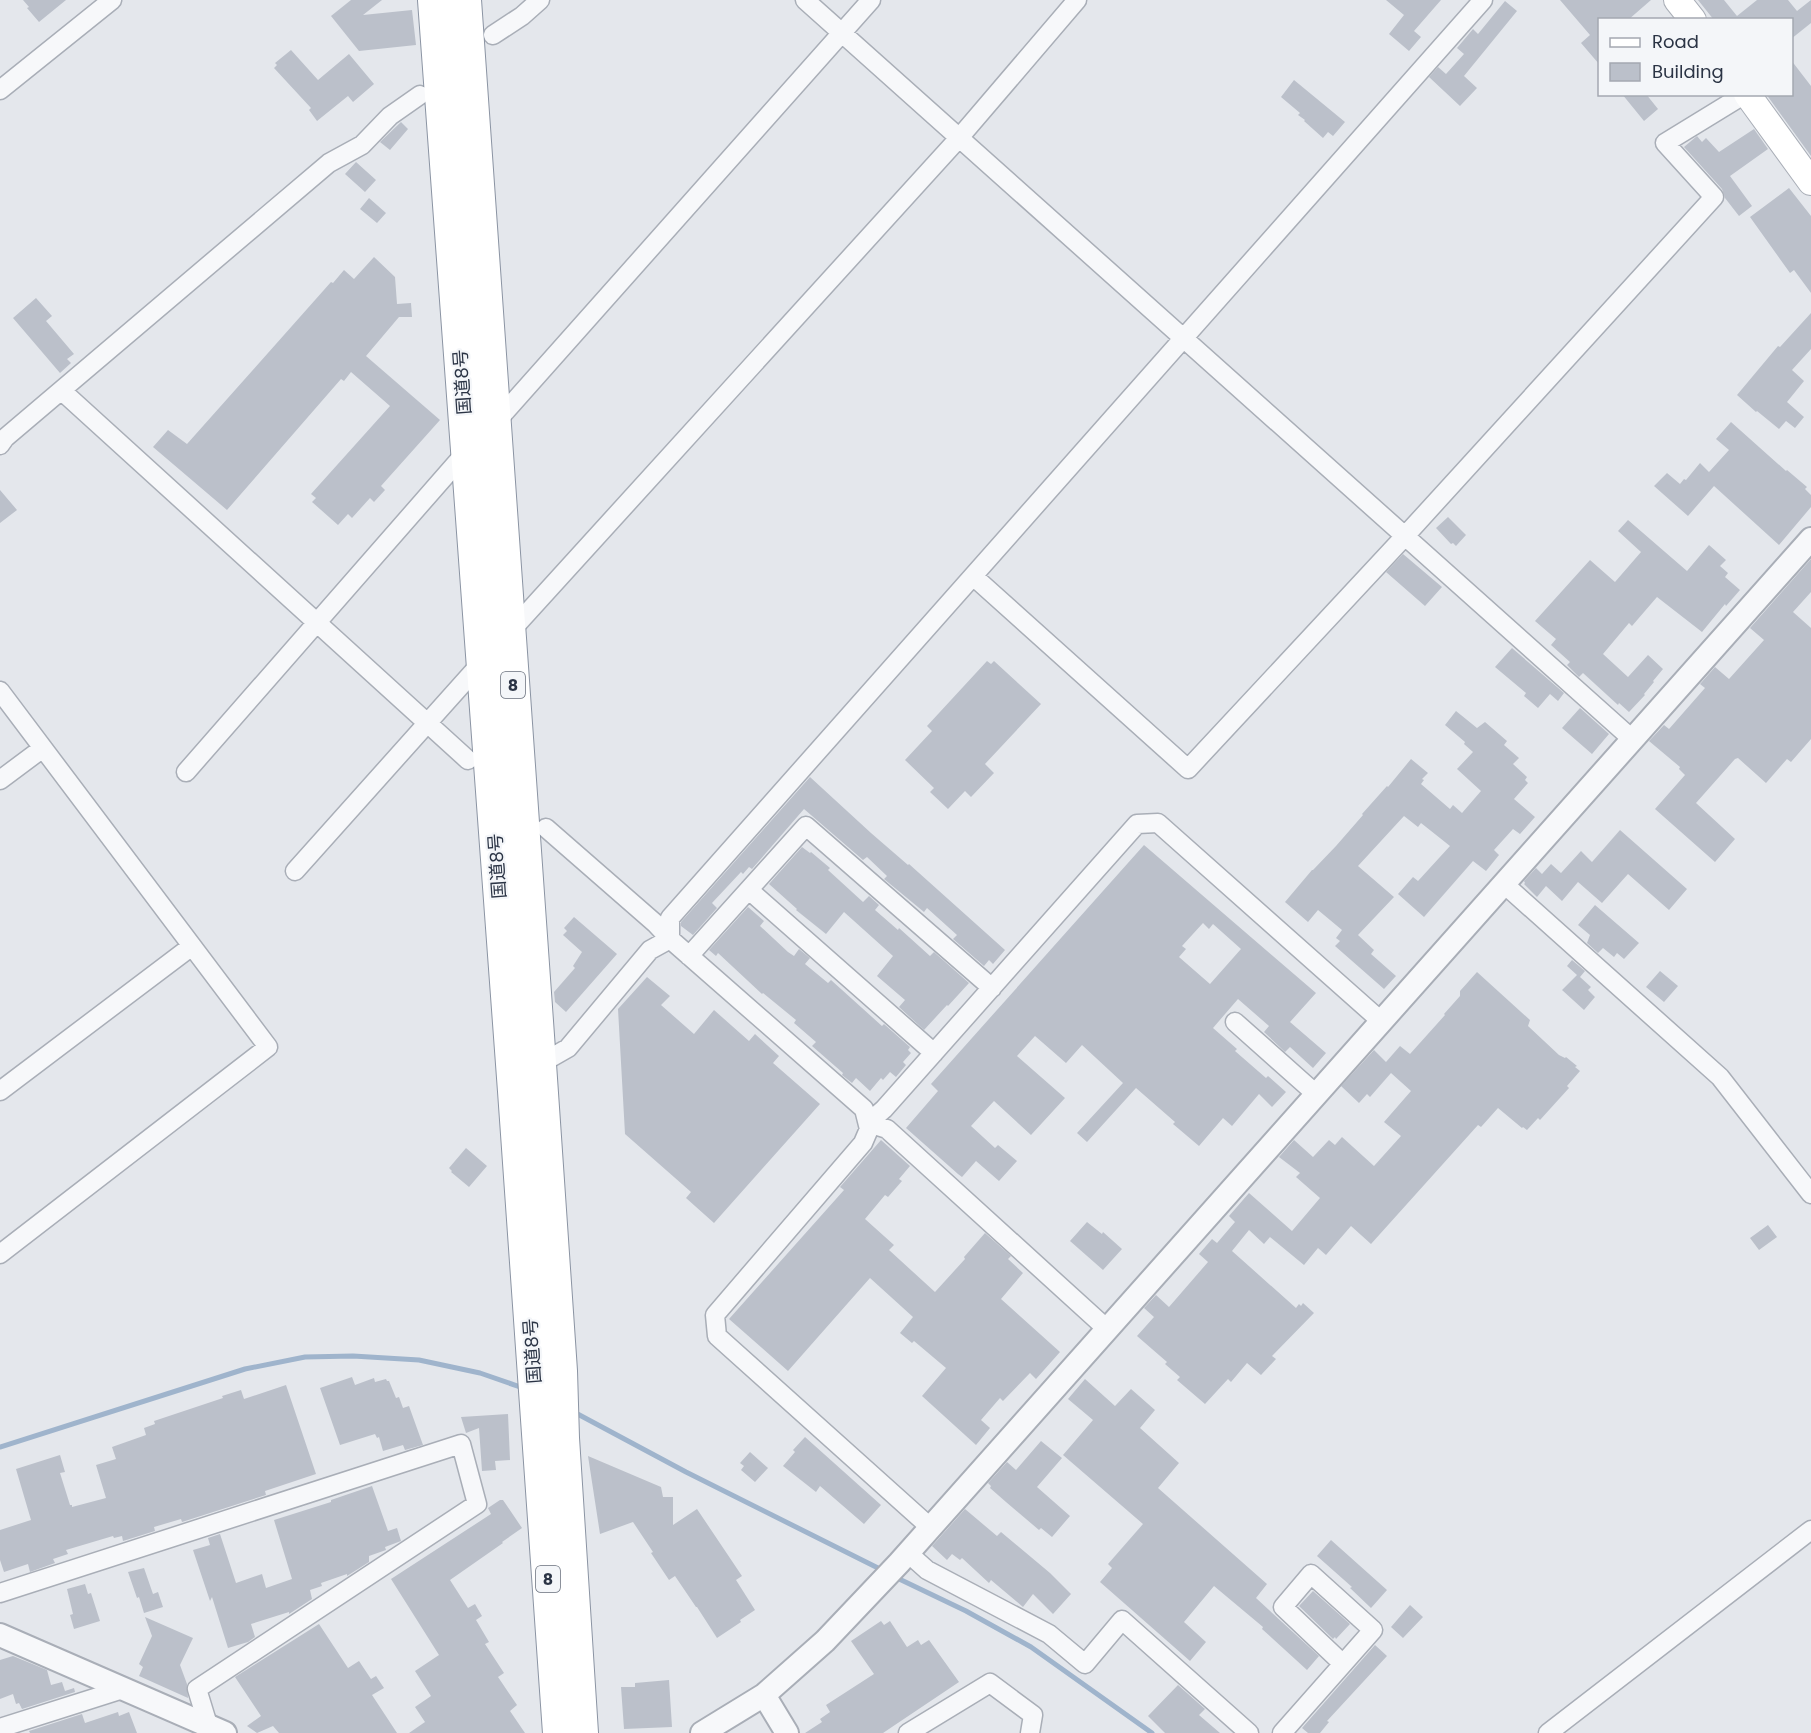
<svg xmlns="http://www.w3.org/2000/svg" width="1811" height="1733" font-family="Poppins,'Noto Sans JP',sans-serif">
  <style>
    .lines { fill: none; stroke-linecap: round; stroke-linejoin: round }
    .stream { stroke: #9fb4cc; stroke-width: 5 }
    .building { fill: #bbc0ca; fill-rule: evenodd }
    .minor-casing { stroke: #a9aeb7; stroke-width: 21 }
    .tertiary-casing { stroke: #a9aeb7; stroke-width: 26 }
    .secondary-casing { stroke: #a9aeb7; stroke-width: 28 }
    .trunk-casing { stroke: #8b94a3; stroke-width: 34 }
    .minor { stroke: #f7f8fa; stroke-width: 18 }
    .tertiary { stroke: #f7f8fa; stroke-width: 22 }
    .secondary { stroke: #fff; stroke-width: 26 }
    .trunk { stroke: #fff; stroke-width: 32 }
    .labels { text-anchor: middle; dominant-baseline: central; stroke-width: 4.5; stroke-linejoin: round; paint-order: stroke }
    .shield { fill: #f4f6f9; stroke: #676e7b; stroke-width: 1.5 }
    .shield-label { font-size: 16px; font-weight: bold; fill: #2b3445 }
    .street-label { font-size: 18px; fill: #2b3445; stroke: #f4f6f9 }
  </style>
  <rect width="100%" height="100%" fill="#e4e7ec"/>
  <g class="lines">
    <path class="stream" d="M572 1411 686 1472 884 1571
      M0 1447 245 1369 305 1357 353 1356 419 1360 480 1373 526 1389
      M895 1577 966 1611 1031 1647 1152 1733"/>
  </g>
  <path class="building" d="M23 0H66L39 22 27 8 29 7Z
    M351 0H382L363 15 412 10 416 45 359 51 331 16Z
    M1386 0H1441L1414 31 1421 37 1409 51 1389 34 1404 15Z
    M1560 0H1651L1628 20H1599V64L1581 43 1590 35Z
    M1698 0H1724L1737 16 1757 0H1788L1797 11 1811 0V23L1791 39V20H1714Z
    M1505 1 1517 11 1464 76 1477 88 1460 106 1429 77 1438 67 1446 74 1464 54 1457 48 1473 29 1478 34Z
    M291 50 318 80 349 54 374 84 353 102 348 96 317 121 309 110 311 108 274 68 277 65 275 63Z
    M1791 60 1811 86V156L1766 94H1791Z
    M1294 80 1345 122 1333 136 1328 132 1323 138 1304 121 1305 120 1298 115 1300 113 1281 97Z
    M1622 94H1646L1658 109 1644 121Z
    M401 122 408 129 390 150 380 142Z
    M1754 129 1768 149 1730 176 1752 206 1739 216 1725 198 1722 189 1684 147 1697 136 1702 142 1706 138 1719 152Z
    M356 162 376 180 365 192 345 174Z
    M1789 188 1811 216V293L1794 270 1790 273 1750 217Z
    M369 198 386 213 377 223 360 209Z
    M374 257 395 277 397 304 411 303 412 317H399L366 356 440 420 381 486 385 490 374 502 370 498 352 518 348 514 338 525 312 502 316 498 311 494 390 406 351 372 344 381 341 379 227 510 153 447 168 430 187 444 331 282 333 283 344 270 354 279Z
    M36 298 52 316 46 321 74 354 67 359 71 363 60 373 13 318Z
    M1811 313V349L1792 370 1804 381 1787 402 1804 417 1795 428 1786 421 1779 429 1757 411 1756 412 1737 395 1778 346 1780 347Z
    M1731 422 1786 471 1787 470 1807 487 1805 489 1811 495V507L1779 545 1714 486 1688 516 1654 486 1667 473 1680 484 1684 479 1686 480 1700 463 1709 472 1729 450 1716 439Z
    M0 490 17 510 0 523Z
    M1448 517 1466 535 1456 546 1453 543 1451 544 1436 528Z
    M1628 520 1687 571 1709 545 1726 560 1720 566 1728 573 1725 577 1740 590 1726 606 1725 604 1702 632 1657 597 1632 626 1629 623 1603 654 1628 677 1648 655 1663 669 1653 681 1654 682 1644 694 1645 695 1629 712 1619 703 1618 705 1583 673 1579 677 1567 665 1570 662 1551 645 1556 639 1535 621 1590 560 1615 582 1641 552 1618 531Z
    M1403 554 1442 587 1425 606 1386 572Z
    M1811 559V592L1793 612 1811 628V739L1791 762 1787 759 1766 783 1738 758 1735 759 1696 803 1735 839 1715 862 1655 809 1685 775 1679 769 1680 767 1649 741 1664 725 1669 729 1705 688 1700 684 1715 667 1729 679 1764 640 1750 628Z
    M1512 648 1564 693 1558 701 1550 694 1538 708 1524 696 1526 693 1495 667Z
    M987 661 991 664 994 661 1041 704 985 764 994 773 971 797 965 791 948 809 930 792 934 788 905 760 932 731 927 726Z
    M1580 708 1609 734 1592 754 1562 728Z
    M1456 711 1477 728 1485 722 1507 741 1504 745 1519 758 1513 764 1527 777 1525 780 1528 783 1514 799 1535 817 1520 834 1513 829 1494 850 1499 855 1486 871 1473 861 1424 917 1398 894 1413 877 1418 881 1450 846 1421 823 1418 827 1404 816 1358 866 1394 897 1358 935 1374 950 1371 954 1396 976 1384 989 1335 946 1340 941 1336 938 1342 930 1318 910 1308 922 1285 902 1312 870H1313L1336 846 1363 815 1362 814 1387 786 1388 787 1411 759 1428 773 1422 779 1424 780 1421 784 1450 809 1453 805 1462 813 1481 791 1457 769 1473 752 1464 744 1465 742 1445 725Z
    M810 777 871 833 908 865 909 864 1005 950 993 964 989 960 984 966 953 939 957 935 927 908 924 912 884 879 887 876 867 857 863 860 804 809 752 869 749 867 743 874 741 872 712 903 717 908 693 935 681 926V922Z
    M1620 830 1687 889 1669 910 1628 874 1602 903 1578 882 1562 901 1546 886 1537 897 1524 884 1525 883 1524 881 1536 868 1542 874 1551 864 1561 873 1581 851 1592 862Z
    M1144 845 1316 993 1290 1022 1326 1053 1313 1068 1290 1047 1285 1052 1264 1032 1269 1026 1238 999 1213 1028 1237 1049 1235 1051 1266 1078 1268 1076 1286 1092 1272 1107 1259 1094 1232 1126 1223 1118 1199 1146 1173 1124 1175 1122 1136 1088 1087 1142 1077 1133 1123 1083 1082 1045 1066 1063 1035 1036 1017 1056 1065 1098 1031 1135 994 1101 971 1126 995 1148 998 1145 1017 1161 999 1181 976 1161 962 1177 958 1174 906 1128 938 1091 931 1084ZM1203 923 1209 929 1213 924 1241 949 1210 984 1179 957 1186 949 1182 946Z
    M802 847 810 853 811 852 830 868 828 870 863 902 869 896 879 905 875 910 898 930 899 928 930 956 934 952 969 983 948 1006 947 1005 924 1030 899 1007 905 1000 877 976 893 956 844 912 826 934 796 910 797 909 769 884Z
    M1595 905 1639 943 1624 959 1617 953 1614 957 1603 948 1598 953 1587 943 1590 935 1578 925Z
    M748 907 764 921 760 926 788 952 794 956 799 949 810 958 805 964 828 983 831 980 882 1026 884 1024 910 1047 908 1050 911 1053 903 1062 906 1065 896 1077 890 1072 883 1080 881 1078 870 1091 856 1078 852 1083 842 1075 843 1073 812 1046 816 1042 794 1023 796 1020 763 993 762 994 718 953 716 956 709 950Z
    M574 917 617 954 566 1012 555 1002 554 992 575 968 573 966 582 952 563 935 567 931 564 928Z
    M1572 960 1585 971 1580 977 1591 987 1588 990 1595 997 1584 1010 1562 990 1577 975 1567 966Z
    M1660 971 1678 986 1664 1002 1646 987Z
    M1477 972 1530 1020 1528 1026 1559 1055 1565 1058 1566 1057 1577 1066 1575 1067 1580 1071 1567 1086 1569 1088 1540 1120 1538 1118 1527 1130 1523 1127 1522 1128 1498 1108 1481 1127 1478 1125 1371 1244 1351 1226 1326 1255 1318 1248 1304 1265 1270 1237 1264 1244 1249 1230 1232 1251 1296 1308 1299 1304 1301 1306 1303 1303 1314 1313 1272 1356 1276 1359 1261 1375 1247 1363 1231 1382 1228 1379 1205 1404 1177 1380 1180 1377 1165 1364 1167 1362 1137 1336 1154 1317 1144 1308 1156 1295 1169 1307 1208 1262 1199 1254 1212 1239 1217 1243 1235 1222 1229 1216 1249 1193 1292 1231 1320 1198 1296 1177 1300 1173 1279 1157 1294 1140 1313 1157 1329 1140 1335 1145 1342 1137 1374 1166 1401 1136 1384 1122 1411 1091 1391 1073 1370 1097 1367 1094 1359 1103 1341 1086 1374 1050 1386 1062 1400 1046 1410 1054 1445 1015 1444 1014 1460 996V991Z
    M647 977 670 996 661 1005 694 1034 714 1010 749 1041 755 1034 779 1056 773 1063 820 1104 714 1223 686 1198 691 1192 625 1134 618 1009Z
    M881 1140 910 1166 899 1179 902 1181 888 1197 885 1195 865 1219 894 1245 889 1250 935 1292 965 1259 964 1257 985 1233 1011 1256 1008 1259 1023 1273 1001 1299 1060 1352 1036 1379 1030 1373 1003 1401 1000 1398 981 1420 990 1428 976 1445 922 1396 946 1368 914 1341 912 1343 900 1333 913 1317 870 1278 788 1371 729 1319 844 1190 840 1187Z
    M466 1148 487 1166 469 1187 451 1172 452 1171 449 1168Z
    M1087 1222 1102 1234 1103 1232 1122 1249 1103 1270 1070 1241Z
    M1768 1225 1777 1237 1759 1250 1750 1238Z
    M352 1377 355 1385 374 1378 375 1382 386 1379 387 1381H389L396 1398 399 1397 403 1408 409 1406 423 1445 405 1450 403 1445 383 1451 379 1437 377 1438 375 1434 340 1445 320 1388Z
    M1085 1379 1115 1406 1131 1389 1155 1410 1140 1428 1179 1463 1158 1488 1267 1584 1256 1598 1319 1656 1307 1670 1262 1629 1263 1627 1214 1586 1184 1622 1206 1642 1190 1661 1100 1582 1112 1568 1108 1564 1143 1524 1063 1455 1093 1420 1068 1399Z
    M286 1385 316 1474 265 1491 266 1495 182 1522 181 1519 154 1527 155 1531 123 1541 122 1536 114 1538 113 1536 66 1550 68 1554 53 1559 55 1563 30 1572 28 1564 4 1572 0 1560V1530L31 1520 16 1469 60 1455 65 1472 60 1473 70 1505H72V1507L106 1498 96 1465 116 1459 112 1447 146 1435 144 1428 155 1424 154 1421 223 1398 222 1396 241 1390 244 1399Z
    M508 1414 510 1460 495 1461 496 1470 482 1471 479 1428 466 1433 461 1417Z
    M805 1437 881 1505 864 1524 820 1486 816 1492 783 1466 795 1452 793 1450Z
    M1041 1441 1062 1458 1037 1487 1070 1516 1052 1537 1041 1528 1039 1530 1006 1502 990 1488 991 1486 988 1483 1007 1462 1016 1470Z
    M750 1452 768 1468 755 1482 741 1470 744 1466 740 1463Z
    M588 1456 661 1487 663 1497H673V1525L697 1509 742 1576 736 1580 755 1610 740 1620 741 1622 717 1638 697 1607H696L675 1576 669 1580 651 1553 653 1552 633 1522 600 1534Z
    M372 1486 388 1531 397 1528 401 1541 385 1547 386 1550 369 1556V1562L347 1576V1574L321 1583 322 1586 310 1590 312 1599 289 1614V1612L251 1624 255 1637 248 1642 228 1648 212 1597 210 1601 193 1550 210 1545 208 1538 220 1534 236 1583 262 1574 266 1588 292 1579 274 1520 331 1502V1500Z
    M500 1500H503L522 1528 502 1542 503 1543 450 1580 468 1608 475 1604 482 1616 476 1620 489 1642 485 1644 504 1673 498 1677 517 1705 510 1711 525 1733H409L425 1722 415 1707 431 1696 415 1671 439 1655 391 1579 491 1514 488 1508Z
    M965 1509 997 1536 1001 1532 1050 1573 1071 1594 1053 1614 1033 1594 1023 1607 991 1580 989 1583 962 1558 960 1560 952 1554 947 1560 932 1546Z
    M1331 1540 1387 1590 1371 1608 1350 1588 1352 1587 1317 1556Z
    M144 1568 153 1594 158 1592 163 1607 144 1613 139 1597 137 1598 128 1572Z
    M85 1584 88 1594 91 1593 100 1621 74 1629 70 1615 73 1614 67 1589Z
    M1313 1591 1350 1624 1336 1639 1335 1637 1333 1639 1299 1606Z
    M1410 1605 1423 1617 1403 1638 1391 1627Z
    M145 1617 193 1638 180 1665 187 1684 188 1698 139 1676 143 1667 139 1664 152 1636Z
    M881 1621 884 1625 890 1621 907 1647 918 1640 921 1645 929 1640 959 1682 883 1733H805L822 1722 820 1719 830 1712 826 1705 874 1674 851 1641Z
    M319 1624 348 1668 359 1661 371 1679 376 1676 384 1688 372 1695 397 1733H279L273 1726 257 1733 247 1726 261 1716 235 1677Z
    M1375 1645 1387 1656 1327 1721 1329 1722 1320 1733H1308L1302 1728Z
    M13 1656 47 1670 51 1685 62 1682 65 1691 74 1688 75 1692 22 1709 19 1703 16 1704 13 1694 0 1699V1660Z
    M669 1680 672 1727 624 1729 621 1687H635V1683Z
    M1178 1685 1205 1709 1199 1715 1220 1733H1165L1148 1716Z
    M118 1712 119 1716 129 1712 137 1733H30L29 1731 82 1714 85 1723Z"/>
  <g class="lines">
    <g class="minor-casing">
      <path id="minor" d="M805 0 1632 739
        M493 35 522 16 540 0
        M0 90 112 0
        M62 391 468 760
        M495 423 871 0
        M0 445 5 438 329 163 362 145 390 116 420 95
        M973 576 1188 769 1405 536 1714 197 1665 143 1745 94
        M509 633 959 138 1077 0
        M0 691 268 1047 0 1254
        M186 772 467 451
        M0 780 43 748
        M546 828 656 924 670 939
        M295 871 482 662
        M1503 883 1720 1077 1811 1194
        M749 890 934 1053
        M670 939V918L1483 0
        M689 956 806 826 992 988
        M1235 1022 1316 1094
        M540 1064 568 1048 650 950 670 939 864 1109 869 1129 863 1143 715 1315 717 1336 931 1528
        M0 1091 192 946
        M868 1123 884 1109 1137 824 1158 823 1381 1021
        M868 1123 887 1129 1107 1329
        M908 1553 927 1570 1049 1634 1085 1664 1122 1620 1249 1733
        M0 1593 461 1444 477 1504 197 1689 208 1725
        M0 1728 123 1689
        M908 1733 990 1683 1033 1715 1030 1733
        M1282 1733 1373 1630 1311 1574 1283 1607 1343 1664
        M1548 1733 1811 1530"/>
    </g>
    <g class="tertiary-casing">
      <path id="tertiary" d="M0 1635 225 1733
        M764 1695 787 1733
        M702 1733 764 1695 825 1641 899 1563 1811 539"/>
    </g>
    <g class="secondary-casing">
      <path id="secondary" d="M1677 0 1693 20
        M1747 94 1811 182"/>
    </g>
    <g class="trunk-casing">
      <path id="trunk" d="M434 0 514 1091 559 1733
        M465 0 540 1064 561 1371 563 1438 582 1733"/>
    </g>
    <use href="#minor" class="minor"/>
    <use href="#tertiary" class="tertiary"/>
    <use href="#secondary" class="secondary"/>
    <use href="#trunk" class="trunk"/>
  </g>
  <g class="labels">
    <g class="shield">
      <rect x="501" y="672" width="24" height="26" rx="4.5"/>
      <rect x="536" y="1566" width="24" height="26" rx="4.5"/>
    </g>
    <g class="shield-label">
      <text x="513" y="685">8</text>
      <text x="548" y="1579">8</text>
    </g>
    <g class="street-label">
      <text transform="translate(462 382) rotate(-94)">国道8号</text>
      <text transform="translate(497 866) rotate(-94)">国道8号</text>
      <text transform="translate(532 1351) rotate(-94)">国道8号</text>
    </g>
  </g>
  <rect x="1598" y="18" width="195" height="78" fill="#f4f6f9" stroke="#a4a8b1" stroke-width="1.5"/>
  <rect x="1610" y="38" width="30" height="9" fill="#ffffff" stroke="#a4a8b1" stroke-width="1.5"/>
  <text x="1652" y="48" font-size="18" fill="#2b3445">Road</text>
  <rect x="1610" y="63" width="30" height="18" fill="#bbc0ca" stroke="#a4a8b1" stroke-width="1.5"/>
  <text x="1652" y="78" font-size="18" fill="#2b3445">Building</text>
</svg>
